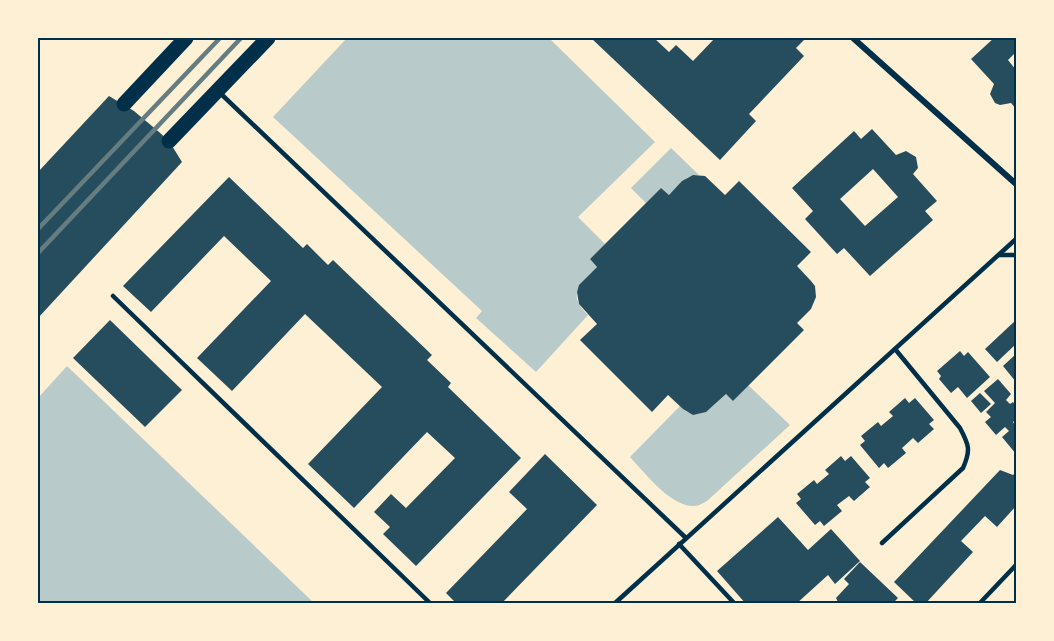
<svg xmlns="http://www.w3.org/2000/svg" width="1054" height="641" viewBox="0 0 1054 641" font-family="Commissioner,sans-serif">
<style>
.green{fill:#b9caca}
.building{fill:#264d5e;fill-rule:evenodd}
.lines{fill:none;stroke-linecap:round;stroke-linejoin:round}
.service{stroke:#003049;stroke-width:4.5}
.minor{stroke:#003049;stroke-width:6}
.primary{stroke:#003049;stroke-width:15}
.rail{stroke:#657d81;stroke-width:4.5}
.neatline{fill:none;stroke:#003049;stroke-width:2}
</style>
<rect width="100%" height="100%" fill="#fdf0d5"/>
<g class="green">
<path d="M 347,38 L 549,38 L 655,142 L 578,217 L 605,244 L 590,259 L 597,267 C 580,284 566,294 588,315 L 536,372 L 476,318 L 482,311 L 273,117 Z"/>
<polygon points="671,148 699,175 688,177 669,195 661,188 646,203 631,188"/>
<polygon points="67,366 314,603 38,603 38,398"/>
<path d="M 748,385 L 790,425 L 707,501 C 703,503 699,506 694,506 C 671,507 645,473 630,457 L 680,406 C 697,424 712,407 726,394 L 733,401 Z"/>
</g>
<g class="building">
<polygon points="591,38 654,38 669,52 676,45 693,61 715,38 801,38 804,40 796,48 804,56 749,114 756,121 720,160"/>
<polygon points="994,38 1016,38 1016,52 1008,60 1016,70 1016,109 1011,103 1000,105 995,103 990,94 994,84 971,59"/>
<polygon points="109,96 134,111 159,132 169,141 182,162 38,318 38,172"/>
<path d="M 872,129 L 896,155 L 906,151 L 916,157 L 918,168 L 913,174 L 937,201 L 925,211 L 933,220 L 870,276 L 844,248 L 837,254 L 805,219 L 813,211 L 792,188 L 854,131 L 861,139 ZM 873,169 L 898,197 L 865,226 L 840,199 Z"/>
<polygon points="693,175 705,176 725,195 739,181 811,252 797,266 811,281 815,286 816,297 811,309 797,323 804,330 733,401 726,394 706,412 693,415 683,409 668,395 652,412 580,340 597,324 579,304 577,292 579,285 597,267 590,259 661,188 669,195 682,181"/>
<polygon points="229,177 303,248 307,244 328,265 333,260 432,355 427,360 451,383 448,387 521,458 416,566 383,534 390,527 374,512 391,494 406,508 455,458 427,432 354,508 308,464 382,387 305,314 232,391 197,358 271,281 224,236 151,312 123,286"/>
<polygon points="110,320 182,390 145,427 73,358"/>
<polygon points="1016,320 1016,344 997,362 985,349"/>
<polygon points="960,351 964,356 968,352 990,377 967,398 958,387 951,393 939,379 941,376 937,371"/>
<polygon points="1016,354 1016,382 1003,366"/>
<polygon points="998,379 1011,394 1006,400 1010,404 1013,402 1016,406 1016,419 1013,422 1016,427 1016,454 1002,437 1009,431 1005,427 996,435 985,422 991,417 986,412 995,403 984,391"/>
<polygon points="980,393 991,404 981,413 971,401"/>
<polygon points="905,398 909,403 915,398 934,420 929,424 934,429 918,443 913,438 902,448 906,453 888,468 884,463 879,468 860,445 865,441 861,436 878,422 881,426 893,416 889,412"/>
<polygon points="545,454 597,505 501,604 457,604 446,593 527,509 509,492"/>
<polygon points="841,456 845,461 851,456 870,478 865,482 870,487 854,501 849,496 837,505 842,511 824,526 820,521 815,525 796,503 801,499 797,494 814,480 817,484 829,474 825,470"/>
<polygon points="1000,470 1013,475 1016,472 1016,506 997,527 985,516 961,541 973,552 925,604 917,604 894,582"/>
<polygon points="778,517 808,550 831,529 860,561 835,584 828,575 796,604 746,604 717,571"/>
<polygon points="860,562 898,598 892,604 872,604 870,601 868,604 839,604 836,598 849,584 844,579"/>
</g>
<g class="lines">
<g class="service">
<polyline points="219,92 686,538"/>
<polyline points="999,255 1016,255"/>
<polyline points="113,296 431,604"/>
<path d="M 882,543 L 963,468 C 971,450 969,445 960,428 L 895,349"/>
<polyline points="679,544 735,604"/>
<polyline points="614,604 1016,239"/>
<polyline points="979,604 1016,565"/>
</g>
<polyline class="minor" points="853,38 1016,184"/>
<g class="primary">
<polyline points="124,104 186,38"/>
<polyline points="169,141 268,38"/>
</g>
<g class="rail">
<polyline points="38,229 220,38"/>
<polyline points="38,253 241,38"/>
</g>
</g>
<rect width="1054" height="641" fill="none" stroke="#fdf0d5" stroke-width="78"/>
<rect x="39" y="39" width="976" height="563" class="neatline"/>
</svg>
